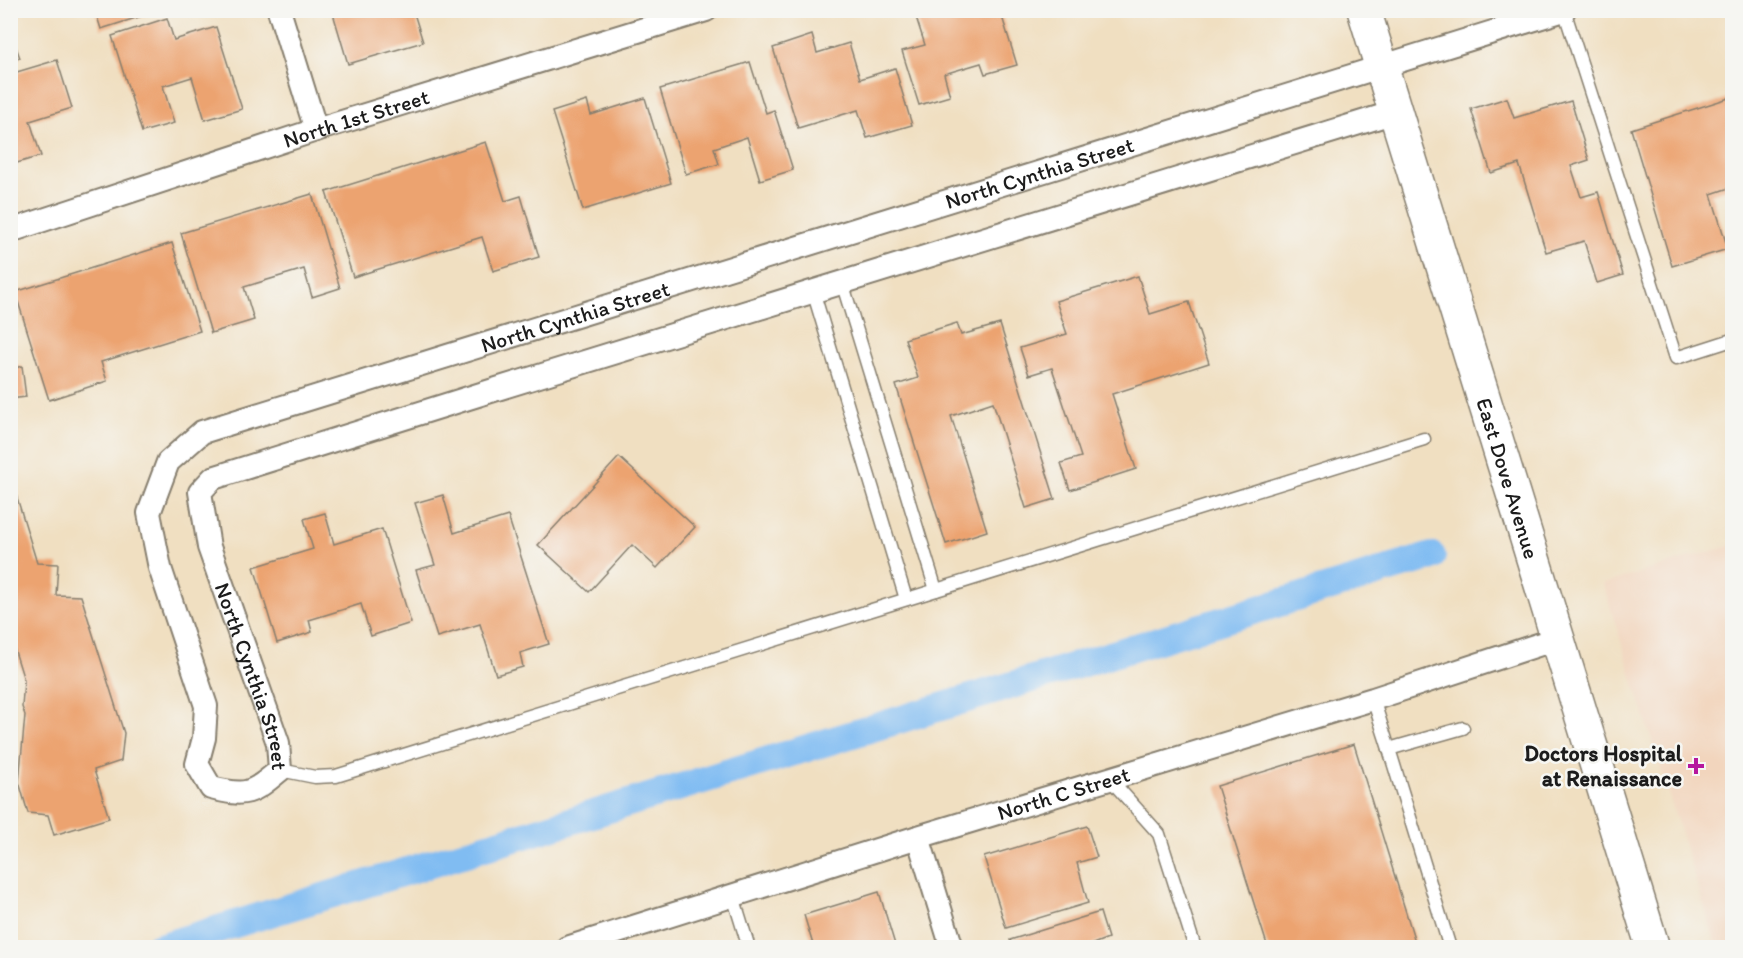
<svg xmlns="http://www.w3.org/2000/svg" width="1743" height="958" viewBox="0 0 1743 958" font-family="Itim,sans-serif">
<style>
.built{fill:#f2d5bd}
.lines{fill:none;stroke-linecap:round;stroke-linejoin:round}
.canal{stroke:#80bcf2;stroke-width:28}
.building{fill:#eca36f}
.lane-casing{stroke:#867e6e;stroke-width:15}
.street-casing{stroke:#867e6e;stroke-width:26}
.secondary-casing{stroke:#867e6e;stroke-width:36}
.lane{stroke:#fff;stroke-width:12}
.street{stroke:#fff;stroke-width:22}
.secondary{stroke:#fff;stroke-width:33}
.poi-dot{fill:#b5179e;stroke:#f6f6f2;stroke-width:2}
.labels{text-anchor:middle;stroke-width:5;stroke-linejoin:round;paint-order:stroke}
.street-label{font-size:22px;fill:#1c1c1c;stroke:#f6f6f2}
.poi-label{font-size:22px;font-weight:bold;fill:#1c1c1c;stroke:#f6f6f2;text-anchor:end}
</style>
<rect width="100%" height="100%" fill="#f6f6f2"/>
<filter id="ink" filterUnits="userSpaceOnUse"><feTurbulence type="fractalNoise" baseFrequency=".0167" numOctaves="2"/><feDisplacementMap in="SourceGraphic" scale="12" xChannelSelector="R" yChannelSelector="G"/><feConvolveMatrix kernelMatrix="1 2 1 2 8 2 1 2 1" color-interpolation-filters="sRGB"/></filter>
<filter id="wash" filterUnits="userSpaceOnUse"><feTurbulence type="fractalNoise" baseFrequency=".008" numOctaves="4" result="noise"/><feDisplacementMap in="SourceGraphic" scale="24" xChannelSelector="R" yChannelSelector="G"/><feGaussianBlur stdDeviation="1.35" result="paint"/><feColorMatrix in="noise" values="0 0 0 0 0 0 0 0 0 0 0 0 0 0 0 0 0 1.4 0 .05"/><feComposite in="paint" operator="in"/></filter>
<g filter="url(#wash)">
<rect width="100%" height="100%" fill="#f0dfc1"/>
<polygon class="built" points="1732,545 1732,947 1717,948 1603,584"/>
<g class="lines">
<polyline class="canal" points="157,948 1432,556"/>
</g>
<g id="blocks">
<g class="building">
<polygon points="95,10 158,10 158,11 101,29"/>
<polygon points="332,10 413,10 423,42 348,64"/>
<polygon points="928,10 1000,10 1017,65 985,74 981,63 944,74 950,96 919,105 902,51 925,45 915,14"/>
<polygon points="167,18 174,40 216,27 242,109 205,120 192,77 163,86 174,123 142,132 112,36"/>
<polygon points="10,30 20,58 10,61"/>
<polygon points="812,35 817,53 849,43 860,79 895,68 912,125 867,138 858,110 798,128 773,48"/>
<polygon points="57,60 72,108 30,121 41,156 10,165 10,74"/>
<polygon points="750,62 766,113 774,110 793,170 760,180 747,137 714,148 719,164 686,174 660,89"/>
<polygon points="1732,97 1732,187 1711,194 1728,249 1672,266 1631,129"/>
<polygon points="645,98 671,183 583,210 552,112 587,101 591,115"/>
<polygon points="1507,98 1514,118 1571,101 1589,160 1571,166 1581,197 1598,192 1623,275 1597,283 1584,241 1546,252 1519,164 1491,173 1471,109"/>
<polygon points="486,142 505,201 521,196 539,257 493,271 482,237 353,277 326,192"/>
<polygon points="312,194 340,288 312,297 304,269 244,287 254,320 211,333 181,233"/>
<polygon points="172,243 200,331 101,362 107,381 49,400 15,292"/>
<polygon points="1138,276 1150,314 1189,302 1209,363 1112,394 1136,469 1070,490 1061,463 1081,457 1052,368 1029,375 1020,348 1067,334 1056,301"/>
<polygon points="957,323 961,335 1000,324 1055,499 1026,508 993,402 951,416 987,531 946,544 896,385 918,378 905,339"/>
<polygon points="10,340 15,368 22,366 26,397 10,399"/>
<polygon points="619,457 695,527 657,568 632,545 589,592 538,545"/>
<polygon points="11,478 37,563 58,564 56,595 81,596 124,733 121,761 94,770 109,818 54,835 48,815 28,813 19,782 25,715 22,707 24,680 10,635"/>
<polygon points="443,495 454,533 508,516 549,644 520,653 523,667 496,675 480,624 437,637 416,570 435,565 415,503"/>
<polygon points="325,513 334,544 382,529 411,623 371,636 361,604 309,620 312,632 277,643 254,567 313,549 304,519"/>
<polygon points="1354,744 1417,948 1268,948 1217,786"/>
<polygon points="1087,826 1097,857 1077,863 1088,903 1006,928 984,857"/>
<polygon points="879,892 896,948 814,948 804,915"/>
<polygon points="1100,912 1108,938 1083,948 1013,948 1010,940"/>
</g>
</g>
</g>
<g filter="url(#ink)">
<use href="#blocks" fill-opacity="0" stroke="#867e6e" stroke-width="1.5"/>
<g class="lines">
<defs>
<g id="lane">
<polyline points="1564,10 1676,358 1732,340"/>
<polyline points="842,282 936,590"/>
<polyline points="813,291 906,599"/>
<polyline points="1373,699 1389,749"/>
<polyline points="280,770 315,777 336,776 1424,439"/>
<polyline points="1110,779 1159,834 1195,948"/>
<polyline points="733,896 749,948"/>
<polyline points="1450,948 1389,749 1463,728"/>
</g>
<g id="street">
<polyline points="279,10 316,130"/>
<path id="s1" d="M 1395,112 L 497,389 L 213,478 L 200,492 L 209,547 L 278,743 L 280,770 C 251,794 247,797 211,788 L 197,764 L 204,738 L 206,706 L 160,568 L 149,513 L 168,462 L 202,432 L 1564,10"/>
<path id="s2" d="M 10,231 L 316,130 L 706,10"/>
<polyline points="918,837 952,948"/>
<path id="s3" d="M 567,948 L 918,837 L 1373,699 L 1559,638"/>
</g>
<g id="secondary">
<path id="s4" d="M 1364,10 L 1653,948"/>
</g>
</defs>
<use href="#lane" class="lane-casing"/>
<use href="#street" class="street-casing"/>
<use href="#secondary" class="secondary-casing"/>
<use href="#lane" class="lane"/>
<use href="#street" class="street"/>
<use href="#secondary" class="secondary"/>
</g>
</g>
<path class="poi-dot" d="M1693 757h6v6h6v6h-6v6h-6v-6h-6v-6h6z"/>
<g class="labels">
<g class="street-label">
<text dy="8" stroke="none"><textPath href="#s2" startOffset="364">North 1st Street</textPath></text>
<text dy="8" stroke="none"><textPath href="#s1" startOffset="2888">North Cynthia Street</textPath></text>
<text dy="8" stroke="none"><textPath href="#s1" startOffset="2402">North Cynthia Street</textPath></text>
<text dy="8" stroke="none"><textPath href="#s4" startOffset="490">East Dove Avenue</textPath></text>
<text dy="8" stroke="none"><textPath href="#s1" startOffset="1449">North Cynthia Street</textPath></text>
<text dy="8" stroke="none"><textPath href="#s3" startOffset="520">North C Street</textPath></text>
</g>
<g class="poi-label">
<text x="1682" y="761">Doctors Hospital<tspan x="1682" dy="25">at Renaissance</tspan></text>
</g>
</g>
<rect width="1743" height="958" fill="none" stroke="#f6f6f2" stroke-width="36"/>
</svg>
